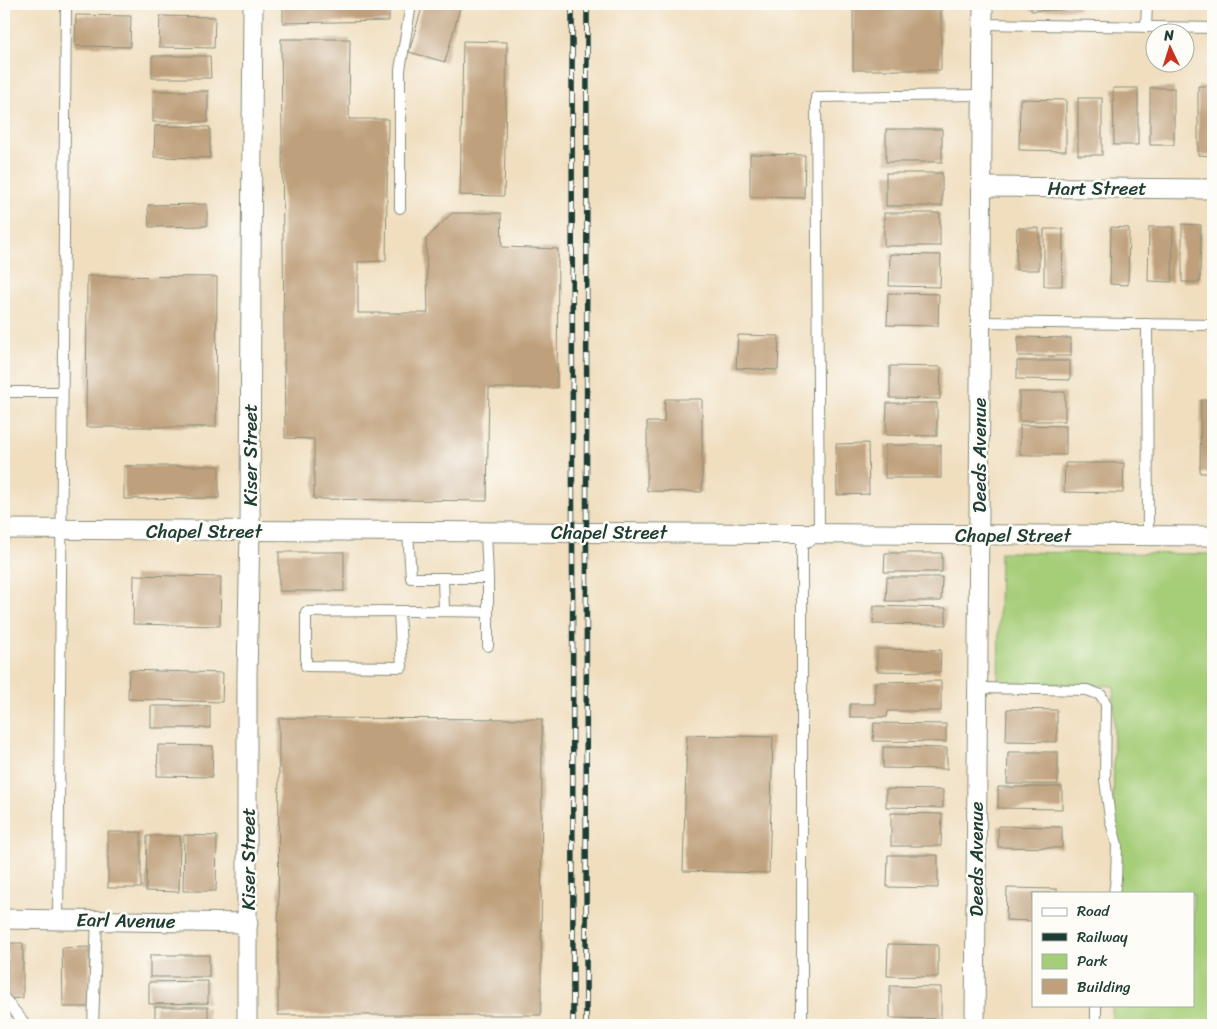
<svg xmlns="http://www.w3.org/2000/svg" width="1217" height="1029" viewBox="0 0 1217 1029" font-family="Sriracha,sans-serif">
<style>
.green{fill:#a6cd78;stroke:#628556}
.building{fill:#bfa07b}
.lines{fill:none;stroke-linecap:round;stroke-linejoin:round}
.service-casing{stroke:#888e7a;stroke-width:12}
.minor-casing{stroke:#888e7a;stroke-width:21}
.service{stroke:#fff;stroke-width:10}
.minor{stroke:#fff;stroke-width:19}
.rail-casing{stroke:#1f3d34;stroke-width:5.5}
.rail{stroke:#fdfcf7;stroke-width:4;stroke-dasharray:11;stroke-linecap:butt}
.labels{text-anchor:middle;stroke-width:5;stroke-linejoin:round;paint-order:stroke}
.street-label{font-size:19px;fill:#1f3d34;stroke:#fdfcf7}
</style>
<rect width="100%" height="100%" fill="#fdfcf7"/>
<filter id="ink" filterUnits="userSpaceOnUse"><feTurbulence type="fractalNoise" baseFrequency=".02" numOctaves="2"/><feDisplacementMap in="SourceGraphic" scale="10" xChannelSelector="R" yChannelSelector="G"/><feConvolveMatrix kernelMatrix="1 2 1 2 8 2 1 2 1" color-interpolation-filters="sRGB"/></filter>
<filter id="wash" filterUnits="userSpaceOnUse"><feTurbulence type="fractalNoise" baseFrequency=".0096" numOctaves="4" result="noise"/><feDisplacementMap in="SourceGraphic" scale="20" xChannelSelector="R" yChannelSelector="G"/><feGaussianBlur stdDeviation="1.12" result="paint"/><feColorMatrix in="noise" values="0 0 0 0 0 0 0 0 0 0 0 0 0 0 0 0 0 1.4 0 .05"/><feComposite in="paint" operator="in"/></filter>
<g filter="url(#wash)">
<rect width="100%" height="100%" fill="#f0debf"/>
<polygon class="green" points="1000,552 1213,554 1213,1025 1112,1025 1112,1005 1193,1005 1193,893 1113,893 1114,686 998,682"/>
<g id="blocks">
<g class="building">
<polygon points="283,4 389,4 389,21 283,23"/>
<polygon points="423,4 461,4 445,62 409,52"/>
<polygon points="853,4 941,5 941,70 853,70"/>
<polygon points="1031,4 1078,4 1079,9 1031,11"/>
<polygon points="76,15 131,16 130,47 75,46"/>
<polygon points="160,16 215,17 214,48 159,47"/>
<polygon points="281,39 350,39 349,119 388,119 386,261 358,262 358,313 428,313 426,239 452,213 501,213 502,247 558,249 557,388 489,388 487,501 314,499 314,439 285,438"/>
<polygon points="463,41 507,42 504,196 460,195"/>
<polygon points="152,56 210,56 211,78 152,78"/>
<polygon points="1198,86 1213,86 1213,156 1198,155"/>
<polygon points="1113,88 1138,88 1138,145 1114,145"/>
<rect x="1150" y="88" width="24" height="57"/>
<rect x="153" y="91" width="55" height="31"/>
<rect x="1078" y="98" width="24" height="57"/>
<polygon points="1020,99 1066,100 1066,151 1019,150"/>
<polygon points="155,126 210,127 210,158 154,157"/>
<rect x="886" y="129" width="56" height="33"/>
<polygon points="750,154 805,155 804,198 750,197"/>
<rect x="886" y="173" width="56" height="33"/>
<polygon points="207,204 207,226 149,227 148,205"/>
<rect x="884" y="213" width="56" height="33"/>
<polygon points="1182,224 1201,225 1200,282 1182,282"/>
<polygon points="1111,227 1129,228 1128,285 1110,284"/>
<polygon points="1149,227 1173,227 1172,282 1148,281"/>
<polygon points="1017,228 1039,228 1039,270 1016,270"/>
<polygon points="1044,229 1063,229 1062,286 1044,286"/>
<polygon points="890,254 941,255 940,287 889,286"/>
<polygon points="87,276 217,277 216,427 86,427"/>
<polygon points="888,293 939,294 938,326 887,325"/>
<polygon points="738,335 779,336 778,370 736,368"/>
<polygon points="1018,337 1071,338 1071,356 1018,356"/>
<polygon points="1017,361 1070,361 1070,380 1017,379"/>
<polygon points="890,366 941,367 940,399 890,398"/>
<rect x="1019" y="392" width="46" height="29"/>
<polygon points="665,399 702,399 702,492 647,491 647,422 664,422"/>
<polygon points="1201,400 1213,400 1213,473 1200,473"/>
<polygon points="887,403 937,403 937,436 886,435"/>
<polygon points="1020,425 1066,426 1066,455 1020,455"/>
<polygon points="868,443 869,494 837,495 836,444"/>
<rect x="885" y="445" width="56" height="33"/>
<polygon points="1065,463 1124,463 1123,493 1064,492"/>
<polygon points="124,466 219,466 219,498 124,499"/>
<rect x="279" y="552" width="65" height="39"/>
<polygon points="885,553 942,553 942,572 884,572"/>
<polygon points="134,575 221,577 220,626 133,624"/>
<polygon points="887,577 942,577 941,601 886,601"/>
<polygon points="874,606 946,608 946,625 873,624"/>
<polygon points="877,649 941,650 940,672 877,671"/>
<polygon points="129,670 223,673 222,702 128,699"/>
<polygon points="941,681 941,711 888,711 887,717 850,717 850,704 875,704 875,682"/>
<rect x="151" y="706" width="59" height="22"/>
<polygon points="1007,709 1057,710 1057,742 1006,741"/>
<polygon points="279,718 542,719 541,1015 278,1015"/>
<polygon points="874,723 946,724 946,742 873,741"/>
<polygon points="687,735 773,737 769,873 683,871"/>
<polygon points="158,745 213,746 212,777 157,776"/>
<polygon points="883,747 947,748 947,769 883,768"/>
<polygon points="1008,752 1058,752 1058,784 1007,784"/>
<polygon points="998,787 1062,787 1062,809 998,808"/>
<polygon points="886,789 943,790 943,808 886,807"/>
<polygon points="891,813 942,814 941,846 891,846"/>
<polygon points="998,826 1062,827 1062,848 998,847"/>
<rect x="108" y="832" width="33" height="56"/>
<polygon points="184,835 217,836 216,891 183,891"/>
<polygon points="147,836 180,836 179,892 146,891"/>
<polygon points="888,855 938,855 938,888 887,887"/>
<polygon points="1007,888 1057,889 1057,893 1033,893 1033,921 1006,920"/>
<polygon points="7,943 23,943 23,998 7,999"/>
<polygon points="888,944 938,945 938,977 887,976"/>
<polygon points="89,947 90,1007 63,1007 62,948"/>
<rect x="150" y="955" width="59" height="22"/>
<polygon points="208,981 208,1003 149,1004 149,982"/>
<polygon points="890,986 941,987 941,1019 890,1018"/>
<rect x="155" y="1007" width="53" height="18"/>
</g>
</g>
</g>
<g filter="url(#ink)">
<use href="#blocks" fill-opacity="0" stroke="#888e7a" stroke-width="1"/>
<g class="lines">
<defs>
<g id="service">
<polyline points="983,24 1213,28"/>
<polyline points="1146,27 1147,4"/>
<polyline points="400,208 400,70 411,4"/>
<polyline points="980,322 1213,325"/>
<polyline points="1147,324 1148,536"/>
<polyline points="4,392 62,392"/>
<polyline points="408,532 411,578 488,578"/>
<polyline points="486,532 488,578 488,646"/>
<polyline points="443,578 444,611"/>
<path d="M 399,611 L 402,667 L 306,666 L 306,612 C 366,611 427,610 488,612"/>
<polyline points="977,688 1087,690 1101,695 1106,704 1105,780 1110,818 1117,845 1116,879 1114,893"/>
<polyline points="58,919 66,4"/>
<polyline points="4,998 26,1025"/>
<polyline points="93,1025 97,919"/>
<polyline points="802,1025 802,546 819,534 816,97 982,95"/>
<polyline points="1096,1025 1096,1005"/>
</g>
<g id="minor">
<polyline points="982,187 1213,189"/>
<polyline points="4,529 1213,536"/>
<polyline points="4,919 248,923"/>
<polyline points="247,1025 247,677 250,531 251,271 253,4"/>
<polyline points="975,1025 983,4"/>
</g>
</defs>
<use href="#service" class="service-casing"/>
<use href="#minor" class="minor-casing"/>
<use href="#service" class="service"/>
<use href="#minor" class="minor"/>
<defs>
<g id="rail">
<polyline points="572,4 573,1025"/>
<polyline points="586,1025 587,4"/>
</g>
</defs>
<use href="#rail" class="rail-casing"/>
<use href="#rail" class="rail"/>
</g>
</g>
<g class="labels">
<g class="street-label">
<text x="1097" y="195">Hart Street</text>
<text transform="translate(250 455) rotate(-90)" y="7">Kiser Street</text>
<text transform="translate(979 455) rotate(-90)" y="7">Deeds Avenue</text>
<text x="204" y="538">Chapel Street</text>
<text x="609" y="539">Chapel Street</text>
<text x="1013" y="542">Chapel Street</text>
<text transform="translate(248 859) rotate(-90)" y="7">Kiser Street</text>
<text transform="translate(976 859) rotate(-90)" y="7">Deeds Avenue</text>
<text transform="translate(126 920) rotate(1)" y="7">Earl Avenue</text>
</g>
</g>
<rect width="1217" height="1029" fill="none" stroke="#fdfcf7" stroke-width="20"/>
<rect x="1032" y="892" width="162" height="115" fill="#fdfcf7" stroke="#a4b0a9"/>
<rect x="1042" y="908" width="25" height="8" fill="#ffffff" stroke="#a4b0a9"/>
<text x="1077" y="916" font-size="15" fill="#1f3d34">Road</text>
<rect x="1042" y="933" width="25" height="8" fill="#1f3d34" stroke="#a4b0a9"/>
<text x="1077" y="942" font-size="15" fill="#1f3d34">Railway</text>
<rect x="1042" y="954" width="25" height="15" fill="#a6cd78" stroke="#a4b0a9"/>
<text x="1077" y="966" font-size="15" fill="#1f3d34">Park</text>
<rect x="1042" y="979" width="25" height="15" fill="#bfa07b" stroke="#a4b0a9"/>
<text x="1077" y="992" font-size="15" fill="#1f3d34">Building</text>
<g transform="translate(1170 48) rotate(356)"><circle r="24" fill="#fdfcf7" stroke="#a4b0a9"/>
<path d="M0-4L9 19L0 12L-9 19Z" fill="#c8321e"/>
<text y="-8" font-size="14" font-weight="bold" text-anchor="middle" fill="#1f3d34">N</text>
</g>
</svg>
